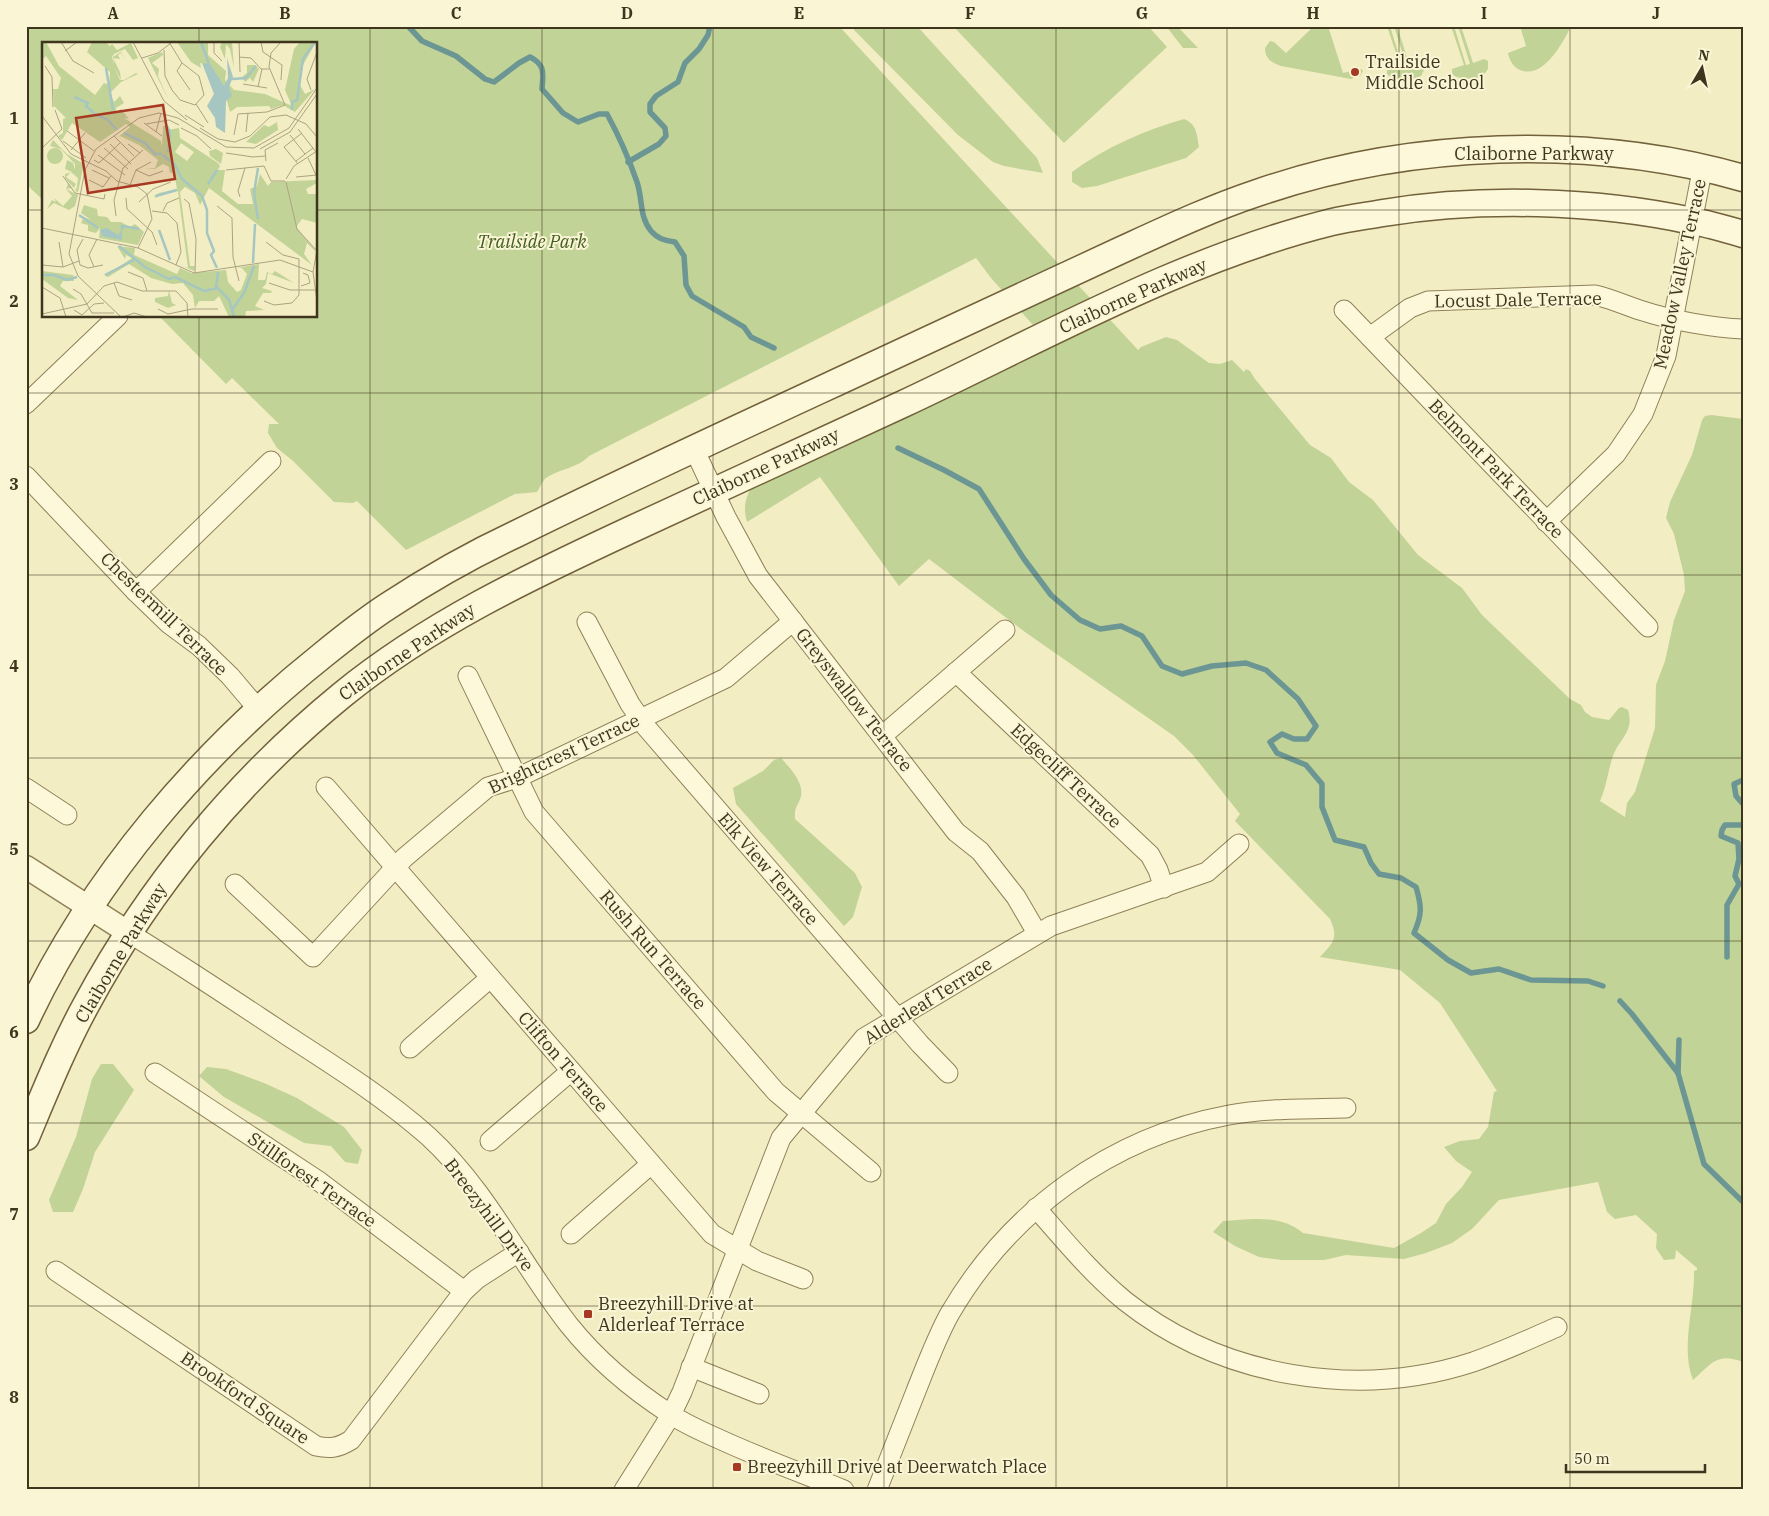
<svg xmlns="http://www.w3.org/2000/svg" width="1769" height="1516" viewBox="0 0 1769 1516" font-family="'IBM Plex Serif',serif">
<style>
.green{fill:#c1d396}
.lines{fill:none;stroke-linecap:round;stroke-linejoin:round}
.stream{stroke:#6c9693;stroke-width:5.5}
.minor-casing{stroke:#908058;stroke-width:21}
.tertiary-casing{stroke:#908058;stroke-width:25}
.secondary-casing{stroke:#72613b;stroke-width:29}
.minor{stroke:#fcf8d9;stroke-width:19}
.tertiary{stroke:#fcf8d9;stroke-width:22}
.secondary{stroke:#fcf8d9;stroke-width:26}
.grid{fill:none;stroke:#3f341d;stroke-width:1;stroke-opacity:0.55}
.poi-dot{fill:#a73821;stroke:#f9f5d5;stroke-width:2}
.labels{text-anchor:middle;stroke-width:4;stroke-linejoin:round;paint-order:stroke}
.poi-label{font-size:18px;fill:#3f341d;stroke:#f9f5d5;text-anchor:start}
.street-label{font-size:18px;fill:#3f341d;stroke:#f9f5d5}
.park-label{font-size:18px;font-style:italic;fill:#445e22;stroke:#f9f5d5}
.inset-river{fill:none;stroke:#a6c6c2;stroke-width:2.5}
.inset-road{fill:none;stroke:#aba381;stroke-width:1}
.view{fill:#a73821;fill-opacity:0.15;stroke:#a73821;stroke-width:2.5}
.inset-edge{fill:none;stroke:#3f341d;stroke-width:2.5}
.neatline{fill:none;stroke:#3f341d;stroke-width:2}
.grid-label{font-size:16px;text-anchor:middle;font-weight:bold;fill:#3f341d}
</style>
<rect width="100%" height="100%" fill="#f3edc4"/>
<g class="green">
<path d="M 26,26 L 839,26 L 1138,350 L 1141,347 L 1166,337 L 1177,340 L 1209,363 L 1220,364 L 1232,360 L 1244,372 L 1246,369 L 1250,371 L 1255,379 L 1310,445 L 1331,458 L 1349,482 L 1373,500 L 1418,555 L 1462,588 L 1482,615 L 1570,699 L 1581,705 L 1585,712 L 1592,717 L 1609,720 L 1619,708 L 1622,707 L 1628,710 C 1635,733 1617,740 1612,759 C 1607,775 1607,785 1600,801 L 1625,817 L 1627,803 L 1635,792 L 1655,728 L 1656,685 L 1665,661 L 1674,620 L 1685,591 L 1684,575 L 1674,534 L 1666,518 L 1670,502 L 1692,455 L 1702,420 L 1705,416 L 1711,415 L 1743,419 L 1743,1362 C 1717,1352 1712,1363 1693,1380 C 1680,1347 1695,1307 1694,1271 L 1697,1270 L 1697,1268 L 1676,1250 L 1675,1259 L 1664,1260 L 1656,1248 L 1657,1234 L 1636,1215 L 1615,1219 L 1607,1212 L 1598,1182 L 1499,1200 L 1472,1229 L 1452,1243 L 1426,1253 L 1404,1259 L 1346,1255 L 1324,1260 L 1282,1260 L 1259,1257 L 1235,1246 L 1213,1232 L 1223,1221 C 1251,1219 1280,1214 1303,1233 L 1394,1248 L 1421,1233 L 1436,1223 L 1446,1204 L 1462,1187 L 1472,1172 L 1456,1161 L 1444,1147 L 1460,1141 L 1479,1139 L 1488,1127 L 1494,1092 L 1497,1091 L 1440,1003 L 1400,970 L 1320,957 C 1333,943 1339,938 1330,919 L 1235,821 L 1240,814 L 1193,755 L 1174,736 L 1025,632 L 929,559 L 899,586 L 820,477 L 747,522 C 743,508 745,499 752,486 L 1050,344 L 991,278 L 976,258 L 589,456 C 578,468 559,469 546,478 C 542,481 540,488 537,492 L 515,494 L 406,550 L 357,501 L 353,503 L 334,502 L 293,461 L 277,448 L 268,433 L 269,424 L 279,424 L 232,378 L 226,384 L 159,316 L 316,316 L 316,44 L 44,44 L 44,201 L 26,184 Z"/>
<polygon points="854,26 917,26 1037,158 1043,173 1004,166 993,162 958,135 854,30"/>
<polygon points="953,26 1148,26 1167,47 1064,143"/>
<polygon points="1166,26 1177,26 1198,48 1183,48"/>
<path d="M 1314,26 L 1328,26 L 1343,73 L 1361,69 L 1363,71 L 1360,76 L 1351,79 L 1281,66 C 1272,63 1265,59 1265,48 L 1270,41 L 1274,42 L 1286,53 Z"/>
<path d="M 1387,26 L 1390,26 L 1403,69 L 1407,68 L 1394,26 L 1397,26 L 1410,67 L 1421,64 L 1426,66 L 1421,76 C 1411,81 1395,82 1387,74 L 1387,67 L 1399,62 Z"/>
<path d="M 1451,26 L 1454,26 L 1466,65 L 1470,64 L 1458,26 L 1461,26 L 1473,63 L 1484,59 L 1488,61 L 1488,69 L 1482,77 C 1472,79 1459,80 1452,74 L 1452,69 L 1464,65 Z"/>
<path d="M 1520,26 L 1571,26 C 1563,43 1542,82 1518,69 C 1512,65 1509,59 1508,53 L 1526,46 Z"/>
<path d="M 1184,119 C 1197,124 1197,135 1199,147 L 1186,158 L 1097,186 L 1082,188 L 1072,182 L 1072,172 C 1104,148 1145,130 1184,119 Z"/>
<path d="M 781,758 C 789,767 804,782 801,796 C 798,807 794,806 795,819 L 855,873 L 862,887 L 853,917 L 844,926 L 736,804 L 733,788 L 763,771 L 774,760 Z"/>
<polygon points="101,1064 113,1064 134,1090 95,1152 83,1189 73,1212 53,1212 49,1200 76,1137 92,1079"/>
<polygon points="207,1067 226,1069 264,1083 297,1098 344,1127 362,1150 358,1164 345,1162 331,1146 304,1143 224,1097 199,1076"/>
</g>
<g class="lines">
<g class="stream">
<path d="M 408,26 L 422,41 L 456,56 L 485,79 L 494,82 L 519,63 L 530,57 C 546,65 543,74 542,89 L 563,113 L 578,122 L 599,114 L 607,114 C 619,136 629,159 637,182 C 643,200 639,216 651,231 C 658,239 664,240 675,242 L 684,256 L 686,285 L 692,296 L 744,327 L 751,337 L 774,348"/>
<polyline points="628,162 659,144 666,136 665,128 650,112 650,104 656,96 678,82 685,63 699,49 708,35 710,26"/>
<path d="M 898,448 L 944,470 L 979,489 L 1024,559 L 1051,595 L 1080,620 L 1100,629 L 1121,626 L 1142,636 L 1162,666 L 1182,674 L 1212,666 L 1246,663 L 1266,670 L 1298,699 L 1316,726 L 1307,739 L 1294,739 L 1282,734 L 1270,742 L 1277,753 L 1306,765 L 1322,784 L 1322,807 L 1335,840 L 1364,847 L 1371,863 L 1379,874 L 1401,878 L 1416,887 C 1422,907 1422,915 1414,933 L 1448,960 L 1471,973 L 1499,969 L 1531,980 L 1588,981 L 1603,986"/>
<polyline points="1743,780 1734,784 1736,796 1743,804"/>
<polyline points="1727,957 1727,905 1739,884 1735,876 1739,859 1738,843 1721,836 1722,830 1725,825 1743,825"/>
<polyline points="1620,1001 1632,1014 1678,1073 1704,1164 1743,1202"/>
<polyline points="1678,1073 1679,1040"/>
</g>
<defs>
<g id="minor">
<polyline points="1344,310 1648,627"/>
<path d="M 1370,337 L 1410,308 L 1428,301 L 1595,295 C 1612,299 1627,306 1643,311 C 1670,320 1714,328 1743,329"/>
<polyline points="26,404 118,316"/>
<polyline points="694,449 726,517 758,576 956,832 980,851 1016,897 1037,933"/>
<polyline points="26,476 136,592 168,623 199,646 230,676 258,709"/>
<polyline points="1546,522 1616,454 1643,414 1666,356 1703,166"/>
<polyline points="136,592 271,461"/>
<polyline points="587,622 630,704 646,727 920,1044 948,1073"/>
<polyline points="956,672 1150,855 1158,870 1164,888"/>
<polyline points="468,676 534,812 776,1092 871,1172"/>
<polyline points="882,736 1005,630"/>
<polyline points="326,787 712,1234 757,1261 803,1279"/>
<polyline points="26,788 67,815"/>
<polyline points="235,884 313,957 404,858 488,787 517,778 726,678 793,621"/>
<path d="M 129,933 C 183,966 235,1001 288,1036 C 336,1067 385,1098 428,1136 C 487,1190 521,1264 569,1325 C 597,1360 633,1390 670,1414 C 685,1424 703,1432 719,1439 C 760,1458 802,1473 844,1490"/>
<polyline points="410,1048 490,978"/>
<polyline points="155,1073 320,1182 464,1291"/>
<polyline points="490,1141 571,1071"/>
<path d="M 1036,1208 C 1064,1240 1092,1274 1125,1301 C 1221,1377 1357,1400 1473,1362 C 1502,1352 1530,1339 1557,1327"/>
<polyline points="571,1234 651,1164"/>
<path d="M 56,1271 L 316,1446 C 330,1449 338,1448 351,1440 L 464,1291 L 477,1279 L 519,1252"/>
<polyline points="691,1367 759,1394"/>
<polyline points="624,1490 671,1415 682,1392 781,1138 864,1038 1051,926 1207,872 1239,844"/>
<path d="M 877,1490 C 890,1457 903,1424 916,1391 C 926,1366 936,1339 949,1315 C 1009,1211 1111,1137 1229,1115 C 1268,1108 1307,1109 1346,1108"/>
</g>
<polyline id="tertiary" points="26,867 129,933"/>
<g id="secondary">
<path d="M 26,1020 C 93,877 201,752 324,654 C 345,637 365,621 388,606 C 429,579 471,555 516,534 C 654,466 793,403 932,338 C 994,309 1056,280 1117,252 C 1163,231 1209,209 1257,193 C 1407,141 1590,134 1743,178"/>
<path d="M 26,1137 C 45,1092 63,1047 86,1005 C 150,886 238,780 342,695 C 429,624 529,577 630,530 C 721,488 812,446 903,404 C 1042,339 1182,259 1332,222 C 1349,218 1366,216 1383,213 C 1481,197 1595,200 1692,221 C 1709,224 1726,229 1743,234"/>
</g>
</defs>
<use href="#minor" class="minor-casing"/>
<use href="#tertiary" class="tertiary-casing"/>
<use href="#secondary" class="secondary-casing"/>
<use href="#minor" class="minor"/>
<use href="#tertiary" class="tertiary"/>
<use href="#secondary" class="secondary"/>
</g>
<path class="grid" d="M 199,26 L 199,44M 370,26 L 370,1490M 542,26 L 542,1490M 713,26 L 713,1490M 884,26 L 884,1490M 1056,26 L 1056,1490M 1227,26 L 1227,1490M 1399,26 L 1399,1490M 1570,26 L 1570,1490M 26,210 L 44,210M 316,210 L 1743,210M 199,316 L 199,1490M 26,393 L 1743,393M 26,575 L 1743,575M 26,758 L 1743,758M 26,941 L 1743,941M 26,1123 L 1743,1123M 26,1306 L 1743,1306"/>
<g class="poi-dot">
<circle cx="1355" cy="72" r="5"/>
<rect x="583" y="1309" width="10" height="10" rx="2.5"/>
<rect x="732" y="1462" width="10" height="10" rx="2.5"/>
</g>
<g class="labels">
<g class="poi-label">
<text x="1365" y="68">Trailside<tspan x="1365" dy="21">Middle School</tspan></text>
<text x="598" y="1310">Breezyhill Drive at<tspan x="598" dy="21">Alderleaf Terrace</tspan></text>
<text x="747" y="1473">Breezyhill Drive at Deerwatch Place</text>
</g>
<g class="street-label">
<text x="1534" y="160">Claiborne Parkway</text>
<text transform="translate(1680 274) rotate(-78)" y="6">Meadow Valley Terrace</text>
<text transform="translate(1133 296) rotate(-24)" y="6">Claiborne Parkway</text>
<text transform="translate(1518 300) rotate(-1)" y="6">Locust Dale Terrace</text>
<text transform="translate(766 467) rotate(-25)" y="6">Claiborne Parkway</text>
<text transform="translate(1496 469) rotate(46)" y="6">Belmont Park Terrace</text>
<text transform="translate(164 614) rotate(44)" y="6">Chestermill Terrace</text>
<text transform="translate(407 652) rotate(-34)" y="6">Claiborne Parkway</text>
<text transform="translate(854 700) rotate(52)" y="6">Greyswallow Terrace</text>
<text transform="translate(564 754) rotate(-25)" y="6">Brightcrest Terrace</text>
<text transform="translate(1066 776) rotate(43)" y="6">Edgecliff Terrace</text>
<text transform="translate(768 869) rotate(49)" y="6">Elk View Terrace</text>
<text transform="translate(653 950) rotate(49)" y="6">Rush Run Terrace</text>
<text transform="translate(121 953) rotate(-59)" y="6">Claiborne Parkway</text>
<text transform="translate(928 1001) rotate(-32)" y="6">Alderleaf Terrace</text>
<text transform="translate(563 1062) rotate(49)" y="6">Clifton Terrace</text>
<text transform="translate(312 1180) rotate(35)" y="6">Stillforest Terrace</text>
<text transform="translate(489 1215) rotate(53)" y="6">Breezyhill Drive</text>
<text transform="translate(245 1398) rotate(34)" y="6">Brookford Square</text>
</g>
<g class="park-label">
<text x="532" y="248">Trailside Park</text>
</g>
</g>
<g transform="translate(42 42)">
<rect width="275" height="275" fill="#f3edc4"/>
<path d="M 0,0 L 4,0 L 17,24 L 53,53 L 62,41 L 67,43 L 68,30 L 45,10 L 50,0 L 63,0 L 68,4 L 70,2 L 75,8 L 89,1 L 96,16 L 91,18 L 83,7 L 72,12 L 70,15 L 72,23 L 71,15 L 79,10 L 84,20 L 79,11 L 76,13 L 78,17 L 71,16 L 78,30 L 79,38 L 72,25 L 78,38 L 82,38 L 94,31 L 96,32 L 79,40 L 68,51 L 72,60 L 78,54 L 82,61 L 74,66 L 74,70 L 79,67 L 87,77 L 82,76 L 119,99 L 120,104 L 121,84 L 126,84 L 126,88 L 137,86 L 138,96 L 176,121 L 178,124 L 176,128 L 183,128 L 180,149 L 196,162 L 211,162 L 208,147 L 215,144 L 218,132 L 226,144 L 229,140 L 275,138 L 275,141 L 264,147 L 266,152 L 275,152 L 275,181 L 260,177 L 254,185 L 273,208 L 271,213 L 273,209 L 265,201 L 262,212 L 270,223 L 167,146 L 158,163 L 153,151 L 143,145 L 138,150 L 148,224 L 153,224 L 152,229 L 136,222 L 146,226 L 136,149 L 120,151 L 114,156 L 112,154 L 117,151 L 135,147 L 132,130 L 128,131 L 127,125 L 121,122 L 113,127 L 103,127 L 113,126 L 116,118 L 97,103 L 78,94 L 75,96 L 88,85 L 84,82 L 58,100 L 30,81 L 20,98 L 16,94 L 21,91 L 21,77 L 24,76 L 12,64 L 11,47 L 16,47 L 19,36 L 4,14 L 0,18 ZM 139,101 L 152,110 L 145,119 L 133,110 ZM 135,0 L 166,0 L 166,13 L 184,29 L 183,38 L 192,48 L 223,52 L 250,64 L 243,48 L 252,7 L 258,0 L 274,0 L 261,23 L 258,43 L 263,52 L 273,47 L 253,70 L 241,63 L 229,67 L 227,64 L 195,65 L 188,70 L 181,44 L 168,23 L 158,21 L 159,26 L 149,20 ZM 180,0 L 190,0 L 192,26 L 188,7 L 184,2 L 183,17 L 178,5 ZM 120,10 L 121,13 L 110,21 L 117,27 L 116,34 L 127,59 L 106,16 ZM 205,23 L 213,23 L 217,27 L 211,40 L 208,36 L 203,40 L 200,35 L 205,31 ZM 235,80 L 236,88 L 214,102 L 204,100 L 222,83 L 227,85 ZM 11,98 L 25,112 L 42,122 L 36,150 L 33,149 L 35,145 L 36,136 L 29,130 L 24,135 L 34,142 L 32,146 L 23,136 L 23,132 L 30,130 L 23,127 L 25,118 L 31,121 L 33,128 L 33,122 L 19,107 L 8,104 ZM5 114a8 8 0 1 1 16 0a8 8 0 1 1-16 0ZM 174,107 L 181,111 L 179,122 L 168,114 L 167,109 ZM 22,137 L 30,146 L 24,147 L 36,153 L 33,164 L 27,168 L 12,161 L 5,167 L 10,158 L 14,160 L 12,156 L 21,164 L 30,154 L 24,147 L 26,142 ZM 42,163 L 55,167 L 56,174 L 65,175 L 69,180 L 79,180 L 88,185 L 93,182 L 102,190 L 96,203 L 57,196 L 58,186 L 54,191 L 46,189 L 46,183 L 39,181 L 41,177 L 48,180 L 37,173 L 49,178 L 39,171 ZM 75,204 L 93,206 L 92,213 L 135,232 L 138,226 L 149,231 L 184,228 L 186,240 L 195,250 L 199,248 L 205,232 L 200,226 L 195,226 L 217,222 L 216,238 L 223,238 L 225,230 L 230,232 L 233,229 L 252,241 L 226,231 L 224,242 L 220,246 L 230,249 L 229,251 L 221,251 L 213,264 L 222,268 L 204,269 L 203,275 L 187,275 L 177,254 L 172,259 L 157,259 L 153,266 L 151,253 L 141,241 L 130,242 L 109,236 L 87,222 L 66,235 L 63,234 L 90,216 L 84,213 L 83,217 ZM 0,229 L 31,233 L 32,239 L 21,239 L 18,244 L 36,258 L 26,256 L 0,237 ZM 127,248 L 130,261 L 134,263 L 126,266 L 113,260 L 113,256 L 126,254 Z" fill="#c1d396" fill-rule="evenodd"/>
<path d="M 185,16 L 191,35 L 187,45 L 190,54 L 184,59 L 183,91 L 174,85 L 173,76 L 165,64 L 172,52 L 160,21 L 168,22 L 182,44 L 186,36 ZM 65,186 L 76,193 L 80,188 L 80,198 L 60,194 L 58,188 Z" fill="#a6c6c2"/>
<path class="inset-river" d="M 159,0 L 167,22M 64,26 L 71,68M 190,37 L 204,36 L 214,24M 32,55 L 46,61 L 44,64 L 52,71M 250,68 L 250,60 L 255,58 L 261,17 L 273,0M 52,72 L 65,77 L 75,88M 125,84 L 128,90 L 126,110M 82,91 L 103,101 L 113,112 L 120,112M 121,113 L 133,123 L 140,137 L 160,154 L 165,168 L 165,191 L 172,209 L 169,213 L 175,226M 166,142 L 175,128M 114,154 L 135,148M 37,173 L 56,186M 216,177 L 212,151 L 216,126M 80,188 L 80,184 L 97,187M 117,188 L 128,218M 77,204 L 103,225 L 127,237 L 133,235 L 162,249 L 176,246 L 187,258 L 192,275M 211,221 L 213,182M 0,233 L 12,233 L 25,238 L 35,235M 63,233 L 92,218M 174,246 L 176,230M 190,268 L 202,251 L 212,224"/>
<path class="inset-road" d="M 19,0 L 31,19 L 52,31M 91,0 L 122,59 L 145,78M 172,0 L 172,11 L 180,19M 197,0 L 198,30M 219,0 L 221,10 L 240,23 L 239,38M 122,8 L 123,34 L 130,48 L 138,58 L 153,63 L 162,53 L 157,34 L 140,21 L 127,0M 23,9 L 35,0M 197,15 L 209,16 L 219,27 L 227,27M 100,16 L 116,11 L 129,1M 140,21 L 135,29 L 148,48M 3,24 L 10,35 L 11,65M 201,42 L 225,46M 216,45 L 220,27M 269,48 L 265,37 L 275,10M 154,62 L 166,81M 143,73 L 162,85M 0,74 L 29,112 L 64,129 L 75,139 L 96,145 L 105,152 L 110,177 L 96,206M 102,81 L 120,94M 104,82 L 127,78 L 137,83M 139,86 L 155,94 L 169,107M 158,86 L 176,97 L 193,100 L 208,94 L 228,75 L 244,73 L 264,82 L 275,95M 256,87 L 274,110M 25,89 L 52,109M 114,90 L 119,71M 204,90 L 206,71M 192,93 L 196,72 L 225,70 L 243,63 L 227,25 L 229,11 L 239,0M 248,93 L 263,112M 72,94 L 92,114M 21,99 L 44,116M 68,102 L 89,122M 86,102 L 98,111M 0,106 L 20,87 L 13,68M 62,106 L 86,127M 218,107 L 248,90 L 275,52M 29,108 L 43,91M 184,111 L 211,115 L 224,114M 56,113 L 83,133M 266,116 L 274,133M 52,118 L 57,121 L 78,101M 224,119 L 223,108 L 236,101M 254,119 L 271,106M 256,122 L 242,105 L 260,91M 50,128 L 67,136M 94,128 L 107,134 L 121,129M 184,128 L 222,124 L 229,139 L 243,139M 21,134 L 33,151 L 62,157 L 63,152M 254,135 L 275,133M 244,137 L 252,124 L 275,109M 47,138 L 61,145 L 69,134M 244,140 L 255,187 L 275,209M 88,143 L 94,128 L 109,120M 198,155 L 196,149 L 203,126M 84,156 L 85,167 L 110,190 L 115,203M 142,157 L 147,161 L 154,197 L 153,231M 97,160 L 111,147 L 129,140M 175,164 L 190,176 L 191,215 L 197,239M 110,169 L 125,171 L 135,181 L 139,210 L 134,223M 121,169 L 125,161 L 137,156M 74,174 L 72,158 L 81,126 L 101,108M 0,186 L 96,206 L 152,231 L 238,218 L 271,230M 41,197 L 35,208 L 38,223 L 46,226 L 61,223M 17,200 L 21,225M 275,208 L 271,230 L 275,259M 0,223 L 21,225 L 37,219M 52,225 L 47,213 L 55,197M 86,230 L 101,236 L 105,249M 72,241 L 77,254 L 90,258M 227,241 L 248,248 L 273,248M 259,244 L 268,241 L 266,233 L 261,231M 0,245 L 18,256 L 24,275M 31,247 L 39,252 L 50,271 L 72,271M 222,259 L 232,263 L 250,261 L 257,253 L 257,217 L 241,213 L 224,200M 116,267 L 126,272 L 150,267 L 176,267M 32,268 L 40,273 L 52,262 L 62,261M 0,272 L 45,262 L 62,244 L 75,240 L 100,249 L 134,249 L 145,261 L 146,275M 79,275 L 36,234 L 27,212 L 43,128 L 54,107 L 97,76 L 117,71 L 136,76 L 184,105 L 212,106 L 247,86 L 275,46M 81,275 L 92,271 L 105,275"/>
<path class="view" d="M 121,63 L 133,137 L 46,151 L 34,76 Z"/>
<rect width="275" height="275" class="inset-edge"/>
</g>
<rect width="1769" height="1516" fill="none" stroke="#f9f5d5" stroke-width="55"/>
<g transform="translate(1702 68) rotate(9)" stroke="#f9f5d5" stroke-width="4" paint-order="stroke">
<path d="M0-4L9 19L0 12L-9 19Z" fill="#3f341d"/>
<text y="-8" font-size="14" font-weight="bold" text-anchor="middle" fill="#3f341d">N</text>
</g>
<path d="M1566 1464v8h139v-8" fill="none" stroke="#3f341d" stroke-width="2.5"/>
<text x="1574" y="1464" font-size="15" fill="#3f341d" stroke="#f9f5d5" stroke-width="4" paint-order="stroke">50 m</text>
<rect x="28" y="28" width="1714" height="1460" class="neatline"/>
<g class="grid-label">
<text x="113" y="19">A</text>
<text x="285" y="19">B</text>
<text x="456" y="19">C</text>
<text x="627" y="19">D</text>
<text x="799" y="19">E</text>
<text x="970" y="19">F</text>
<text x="1142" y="19">G</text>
<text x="1313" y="19">H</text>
<text x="1484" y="19">I</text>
<text x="1656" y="19">J</text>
<text x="14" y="124">1</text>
<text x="14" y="307">2</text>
<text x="14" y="490">3</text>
<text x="14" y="672">4</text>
<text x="14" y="855">5</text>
<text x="14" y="1038">6</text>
<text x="14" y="1220">7</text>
<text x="14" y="1403">8</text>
</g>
</svg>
